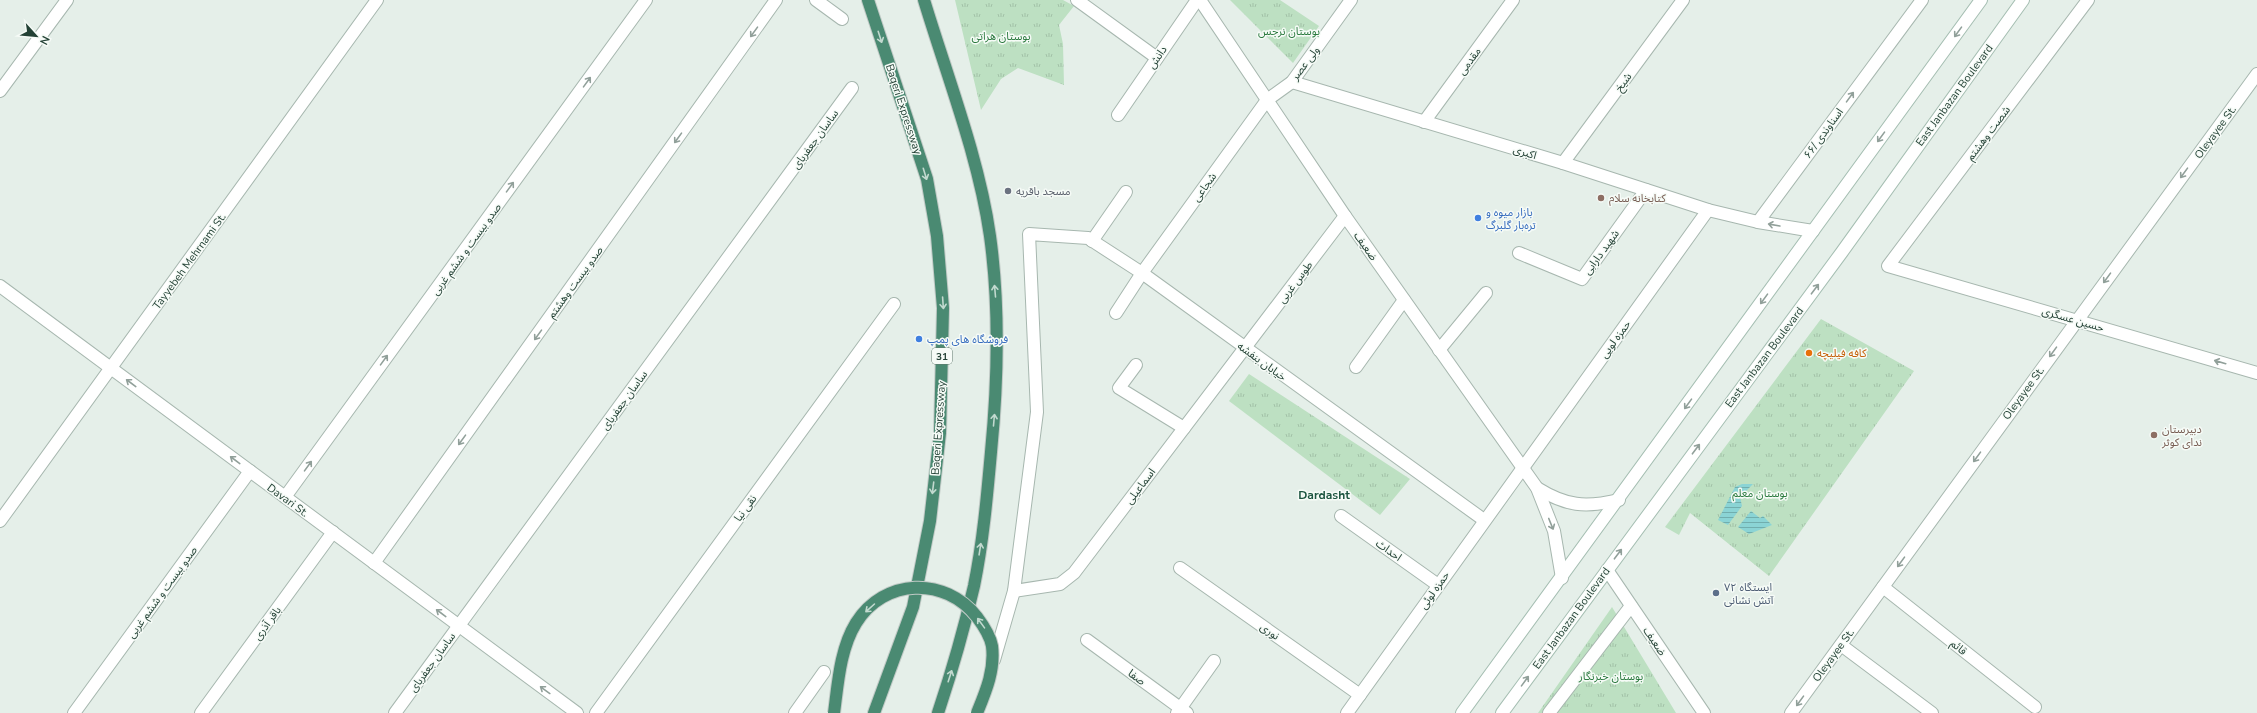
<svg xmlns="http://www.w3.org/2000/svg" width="2257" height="713" viewBox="0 0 2257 713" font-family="'Nunito Sans','Noto Sans Arabic',sans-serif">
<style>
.park{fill:url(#park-tufts)}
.water{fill:url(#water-rules)}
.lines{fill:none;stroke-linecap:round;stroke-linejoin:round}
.minor-casing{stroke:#a7b7af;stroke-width:14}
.secondary-casing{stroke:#a5beb2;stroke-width:14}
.trunk-casing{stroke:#c1cac6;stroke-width:14}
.minor{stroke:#fff;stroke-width:12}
.secondary{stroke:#fff;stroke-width:12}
.trunk{stroke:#4a8a72;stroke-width:12}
.trunk-bridge-casing{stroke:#c1cac6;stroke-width:14;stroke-linecap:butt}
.trunk-bridge{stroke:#4a8a72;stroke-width:12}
.oneway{stroke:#91a09a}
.oneway2{stroke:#c2d9cf}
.worship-dot{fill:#6b7280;stroke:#f6fbf7;stroke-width:1.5}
.education-dot{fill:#8d6e63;stroke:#f6fbf7;stroke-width:1.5}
.shop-dot{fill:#3f7fe0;stroke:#f6fbf7;stroke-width:1.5}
.food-dot{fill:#e8710a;stroke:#f6fbf7;stroke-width:1.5}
.service-dot{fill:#5c6f8a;stroke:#f6fbf7;stroke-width:1.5}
.labels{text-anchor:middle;stroke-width:3;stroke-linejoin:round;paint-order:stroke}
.shield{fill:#f6fbf7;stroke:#62796f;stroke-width:1}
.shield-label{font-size:10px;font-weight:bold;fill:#234135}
.park-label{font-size:11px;fill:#2b7a3f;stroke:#f6fbf7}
.street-label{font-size:11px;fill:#234135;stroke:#f6fbf7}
.worship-label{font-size:11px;fill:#5b616d;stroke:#f6fbf7;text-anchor:start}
.education-label{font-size:11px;fill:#785e54;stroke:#f6fbf7;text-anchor:start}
.shop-label{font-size:11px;fill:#366cbe;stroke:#f6fbf7;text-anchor:start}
.food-label{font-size:11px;fill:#c56008;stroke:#f6fbf7;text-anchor:start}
.service-label{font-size:11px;fill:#4e5e75;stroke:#f6fbf7;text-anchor:start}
.neighbourhood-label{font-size:12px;font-weight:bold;fill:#1d5540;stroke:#f6fbf7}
</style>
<defs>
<pattern id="park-tufts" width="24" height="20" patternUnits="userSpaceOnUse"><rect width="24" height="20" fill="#bde0c2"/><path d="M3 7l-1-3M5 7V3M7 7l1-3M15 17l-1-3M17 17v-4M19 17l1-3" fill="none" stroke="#a2c1a7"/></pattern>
<pattern id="water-rules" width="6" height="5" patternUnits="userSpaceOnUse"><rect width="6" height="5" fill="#8bd4d5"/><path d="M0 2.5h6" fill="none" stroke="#71aeae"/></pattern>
</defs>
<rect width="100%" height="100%" fill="#e5efe9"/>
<g class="park">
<polygon points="955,0 1063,0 1074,6 1059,25 1063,44 1064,85 1018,68 1001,79 981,110"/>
<polygon points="1230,0 1280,0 1319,26 1293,63"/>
<polygon points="1821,319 1914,371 1769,576 1690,513 1679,535 1665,527"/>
<polygon points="1249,374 1410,479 1380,515 1229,401"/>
<polygon points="1612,607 1676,713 1538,713"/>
</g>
<g class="water">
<polygon points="1742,484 1753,484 1740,497 1742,506 1728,525 1718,520 1735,487"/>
<polygon points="1751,511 1760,518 1763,516 1772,525 1749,534 1738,527"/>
</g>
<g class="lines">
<defs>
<g id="minor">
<polyline points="816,0 842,19"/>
<polyline points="1077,0 1157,58"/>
<polyline points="1200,0 1345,216 1537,488 1554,531 1562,578"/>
<polyline points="2088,0 1888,266 2257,373"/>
<polyline points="1292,82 1563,163 1708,210 1758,222"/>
<polyline points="0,91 67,0"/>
<polyline points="1118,115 1197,0"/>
<polyline points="1424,122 1513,0"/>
<polyline points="1563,163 1683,0"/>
<polyline points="1813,231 1758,222 1922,0"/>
<polyline points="1092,241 1126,192"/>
<polyline points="1519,253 1582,279 1646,190"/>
<polyline points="0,286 577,713"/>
<polyline points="1116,313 1142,273 1267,100 1292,82 1351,0"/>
<polyline points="1439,350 1486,293"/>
<polyline points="1136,365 1119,388 1184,428"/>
<polyline points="1356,367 1404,300"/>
<path d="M 1537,488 C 1566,506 1585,508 1619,500"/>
<polyline points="285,497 646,0"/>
<polyline points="1341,516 1438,585"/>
<polyline points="0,521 377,0"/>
<polyline points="374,563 776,0"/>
<polyline points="1180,568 1360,695"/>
<polyline points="1607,570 1704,713"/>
<polyline points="1883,587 2035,707"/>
<polyline points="1014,591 1060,584 1074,573 1345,216"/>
<polyline points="1087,640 1187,713"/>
<polyline points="1841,645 1932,713"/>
<polyline points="994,660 1014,591 1037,412 1029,234 1088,238 1142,273 1484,520"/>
<polyline points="74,713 250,471"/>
<polyline points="201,713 333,532"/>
<polyline points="395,713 852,88"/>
<polyline points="596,713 894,304"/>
<polyline points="795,713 824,672"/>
<polyline points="1177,713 1214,661"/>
<polyline points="1347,713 1708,210"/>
<polyline points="1549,713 1631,606"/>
<polyline points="1791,713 2257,74"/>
</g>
<g id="secondary">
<polyline points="1462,713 1981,0"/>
<polyline points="1502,713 1842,252 2023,0"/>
</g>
<g id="trunk">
<polyline points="868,0 927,179 937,236 943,308 940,433 930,521 913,607 874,713"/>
<path d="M 924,0 C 947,76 979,158 990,236 C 1000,308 998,380 991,452 C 987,497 983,542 974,586 C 964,629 952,671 938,713"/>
</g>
</defs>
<use href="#minor" class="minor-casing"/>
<use href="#secondary" class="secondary-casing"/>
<use href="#trunk" class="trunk-casing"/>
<use href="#minor" class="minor"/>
<use href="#secondary" class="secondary"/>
<use href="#trunk" class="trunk"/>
<defs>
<path id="trunk-bridge" d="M 834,713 C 838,683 840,649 856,623 C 884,578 945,576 977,617 C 983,625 990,635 992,646 C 995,670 986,691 977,713"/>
</defs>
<use href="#trunk-bridge" class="trunk-bridge-casing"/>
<use href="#trunk-bridge" class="trunk-bridge"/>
</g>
<defs><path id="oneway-shaft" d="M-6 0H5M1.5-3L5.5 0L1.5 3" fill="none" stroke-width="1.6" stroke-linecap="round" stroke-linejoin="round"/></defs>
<g class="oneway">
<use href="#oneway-shaft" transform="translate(754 32) rotate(126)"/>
<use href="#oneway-shaft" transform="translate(1958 32) rotate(126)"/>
<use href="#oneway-shaft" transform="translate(587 82) rotate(-54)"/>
<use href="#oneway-shaft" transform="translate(1850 97) rotate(-54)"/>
<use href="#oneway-shaft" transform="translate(1881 137) rotate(126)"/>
<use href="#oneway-shaft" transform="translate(678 138) rotate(126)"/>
<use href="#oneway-shaft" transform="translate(2184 173) rotate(126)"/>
<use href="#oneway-shaft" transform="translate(510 187) rotate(-54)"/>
<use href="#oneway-shaft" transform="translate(1774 225) rotate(-170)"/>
<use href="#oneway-shaft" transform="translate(2107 278) rotate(126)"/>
<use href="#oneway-shaft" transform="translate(1815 289) rotate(-53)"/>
<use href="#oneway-shaft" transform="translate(1764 299) rotate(126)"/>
<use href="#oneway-shaft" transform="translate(538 335) rotate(126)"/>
<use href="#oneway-shaft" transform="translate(2053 352) rotate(126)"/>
<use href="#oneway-shaft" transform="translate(384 360) rotate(-54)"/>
<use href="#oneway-shaft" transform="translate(2220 362) rotate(-164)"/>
<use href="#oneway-shaft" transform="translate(131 383) rotate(-143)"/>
<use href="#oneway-shaft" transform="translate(1688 404) rotate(126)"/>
<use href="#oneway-shaft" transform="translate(462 440) rotate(126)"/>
<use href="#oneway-shaft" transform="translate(1696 449) rotate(-53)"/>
<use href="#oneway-shaft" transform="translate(1977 457) rotate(126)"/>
<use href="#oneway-shaft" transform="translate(235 460) rotate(-143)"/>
<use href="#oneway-shaft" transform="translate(308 466) rotate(-54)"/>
<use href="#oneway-shaft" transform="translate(1551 524) rotate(68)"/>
<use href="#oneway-shaft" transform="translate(1618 554) rotate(-53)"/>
<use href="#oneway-shaft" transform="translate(1901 562) rotate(126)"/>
<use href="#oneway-shaft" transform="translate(441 613) rotate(-143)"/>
<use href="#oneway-shaft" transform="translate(1525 681) rotate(-54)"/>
<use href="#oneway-shaft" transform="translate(545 690) rotate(-144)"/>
<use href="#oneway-shaft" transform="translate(1800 701) rotate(126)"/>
</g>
<g class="oneway2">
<use href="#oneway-shaft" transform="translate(880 37) rotate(72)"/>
<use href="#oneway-shaft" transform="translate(925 174) rotate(73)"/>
<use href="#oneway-shaft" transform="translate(995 291) rotate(-95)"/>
<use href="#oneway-shaft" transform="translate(943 303) rotate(86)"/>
<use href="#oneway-shaft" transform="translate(994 420) rotate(-85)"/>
<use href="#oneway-shaft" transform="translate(933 488) rotate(97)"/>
<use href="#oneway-shaft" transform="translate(980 549) rotate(-81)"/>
<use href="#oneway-shaft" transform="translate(870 608) rotate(138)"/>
<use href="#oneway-shaft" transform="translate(981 623) rotate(-126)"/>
<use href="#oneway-shaft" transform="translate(950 676) rotate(-72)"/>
</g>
<circle class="worship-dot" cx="1008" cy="191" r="4"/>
<g class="education-dot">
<circle cx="1601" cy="198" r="4"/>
<circle cx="2154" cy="435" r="4"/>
</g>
<g class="shop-dot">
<circle cx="1478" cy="218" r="4"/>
<circle cx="919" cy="339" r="4"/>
</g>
<circle class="food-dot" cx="1809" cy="353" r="4"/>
<circle class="service-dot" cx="1716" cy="593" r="4"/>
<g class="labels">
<rect class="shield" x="932" y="348" width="20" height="16" rx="3"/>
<g class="shield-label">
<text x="942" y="360">31</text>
</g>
<g class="park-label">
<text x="1289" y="35">بوستان نرجس</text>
<text x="1001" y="40">بوستان هراتی</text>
<text x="1760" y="497">بوستان معلم</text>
<text x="1611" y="680">بوستان خبرنگار</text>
</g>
<g class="street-label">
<text transform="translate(1157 57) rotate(-55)" y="4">دانش</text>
<text transform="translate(1469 61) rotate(-54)" y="4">مقدمی</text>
<text transform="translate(1305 63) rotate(-53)" y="4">ولی عصر</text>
<text transform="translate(1623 82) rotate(-54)" y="4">شیخ</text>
<text transform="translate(1954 95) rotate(-54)" y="4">East Janbazan Boulevard</text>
<text transform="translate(904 109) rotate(72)" y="4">Baqeri Expressway</text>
<text transform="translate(2215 132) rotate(-54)" y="4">Oleyayee St.</text>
<text transform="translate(1823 133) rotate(-54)" y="4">اسناوندی /۶۶</text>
<text transform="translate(1988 133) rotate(-53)" y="4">شصت وهشتم</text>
<text transform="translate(815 139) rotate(-54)" y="4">ساسان جعفربای</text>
<text transform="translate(1525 152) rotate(17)" y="4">اکبری</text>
<text transform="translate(1204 187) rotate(-54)" y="4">شجاعی</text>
<text transform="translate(1366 246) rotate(55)" y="4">ضعیف</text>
<text transform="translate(466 249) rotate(-54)" y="4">صدو بیست و ششم غربی</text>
<text transform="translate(1601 252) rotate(-54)" y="4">شهید دارابی</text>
<text transform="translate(189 261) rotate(-54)" y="4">Tayyebeh Mehrnami St.</text>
<text transform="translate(575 282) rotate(-54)" y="4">صدو بیست وهشتم</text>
<text transform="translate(1295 282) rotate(-53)" y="4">طوس غربی</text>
<text transform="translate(2073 319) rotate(16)" y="4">حسین عسگری</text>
<text transform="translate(1615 339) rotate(-54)" y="4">حمزه لویی</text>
<text transform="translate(1764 357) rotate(-53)" y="4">East Janbazan Boulevard</text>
<text transform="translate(1262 361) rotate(36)" y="4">خیابان بنفشه</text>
<text transform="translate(2023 393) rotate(-54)" y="4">Oleyayee St.</text>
<text transform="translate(624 400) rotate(-54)" y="4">ساسان جعفربای</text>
<text transform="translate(938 428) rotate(-86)" y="4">Baqeri Expressway</text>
<text transform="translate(1140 486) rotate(-53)" y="4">اسماعیلی</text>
<text transform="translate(288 500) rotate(36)" y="4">Davari St.</text>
<text transform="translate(745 508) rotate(-54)" y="4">نقی نیا</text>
<text transform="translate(1389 550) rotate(35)" y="4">احداث</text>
<text transform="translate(1434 590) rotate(-55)" y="4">حمزه لوئی</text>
<text transform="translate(162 592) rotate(-54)" y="4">صدو بیست و ششم غربی</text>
<text transform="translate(1571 618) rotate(-54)" y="4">East Janbazan Boulevard</text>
<text transform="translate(267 623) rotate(-54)" y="4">باقر آذری</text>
<text transform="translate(1270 631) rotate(35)" y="4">نوری</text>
<text transform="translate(1655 641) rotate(56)" y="4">ضعیف</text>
<text transform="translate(1959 647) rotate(39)" y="4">قائم</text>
<text transform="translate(1833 655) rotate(-54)" y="4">Oleyayee St.</text>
<text transform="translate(432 662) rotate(-54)" y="4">ساسان جعفربای</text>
<text transform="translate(1137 677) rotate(36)" y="4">صفا</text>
</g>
<g class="worship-label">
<text x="1016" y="195">مسجد باقریه</text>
</g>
<g class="education-label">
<text x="1609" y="202">کتابخانه سلام</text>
<text x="2162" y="433">دبیرستان<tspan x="2162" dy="13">ندای کوثر</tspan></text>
</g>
<g class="shop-label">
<text x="1486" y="216">بازار میوه و<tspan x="1486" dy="13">تره‌بار گلبرگ</tspan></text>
<text x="927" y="343">فروشگاه های پمپ</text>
</g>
<g class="food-label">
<text x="1817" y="357">کافه فیلیچه</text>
</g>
<g class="service-label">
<text x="1724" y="591">ایستگاه ۷۲<tspan x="1724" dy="13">آتش نشانی</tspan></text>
</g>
<g class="neighbourhood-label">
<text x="1324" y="499">Dardasht</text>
</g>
</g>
<g transform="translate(36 36) rotate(117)" stroke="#f6fbf7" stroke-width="3" paint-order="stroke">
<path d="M0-3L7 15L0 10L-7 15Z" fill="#234135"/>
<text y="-6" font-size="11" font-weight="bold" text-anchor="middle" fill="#234135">N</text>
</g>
</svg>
